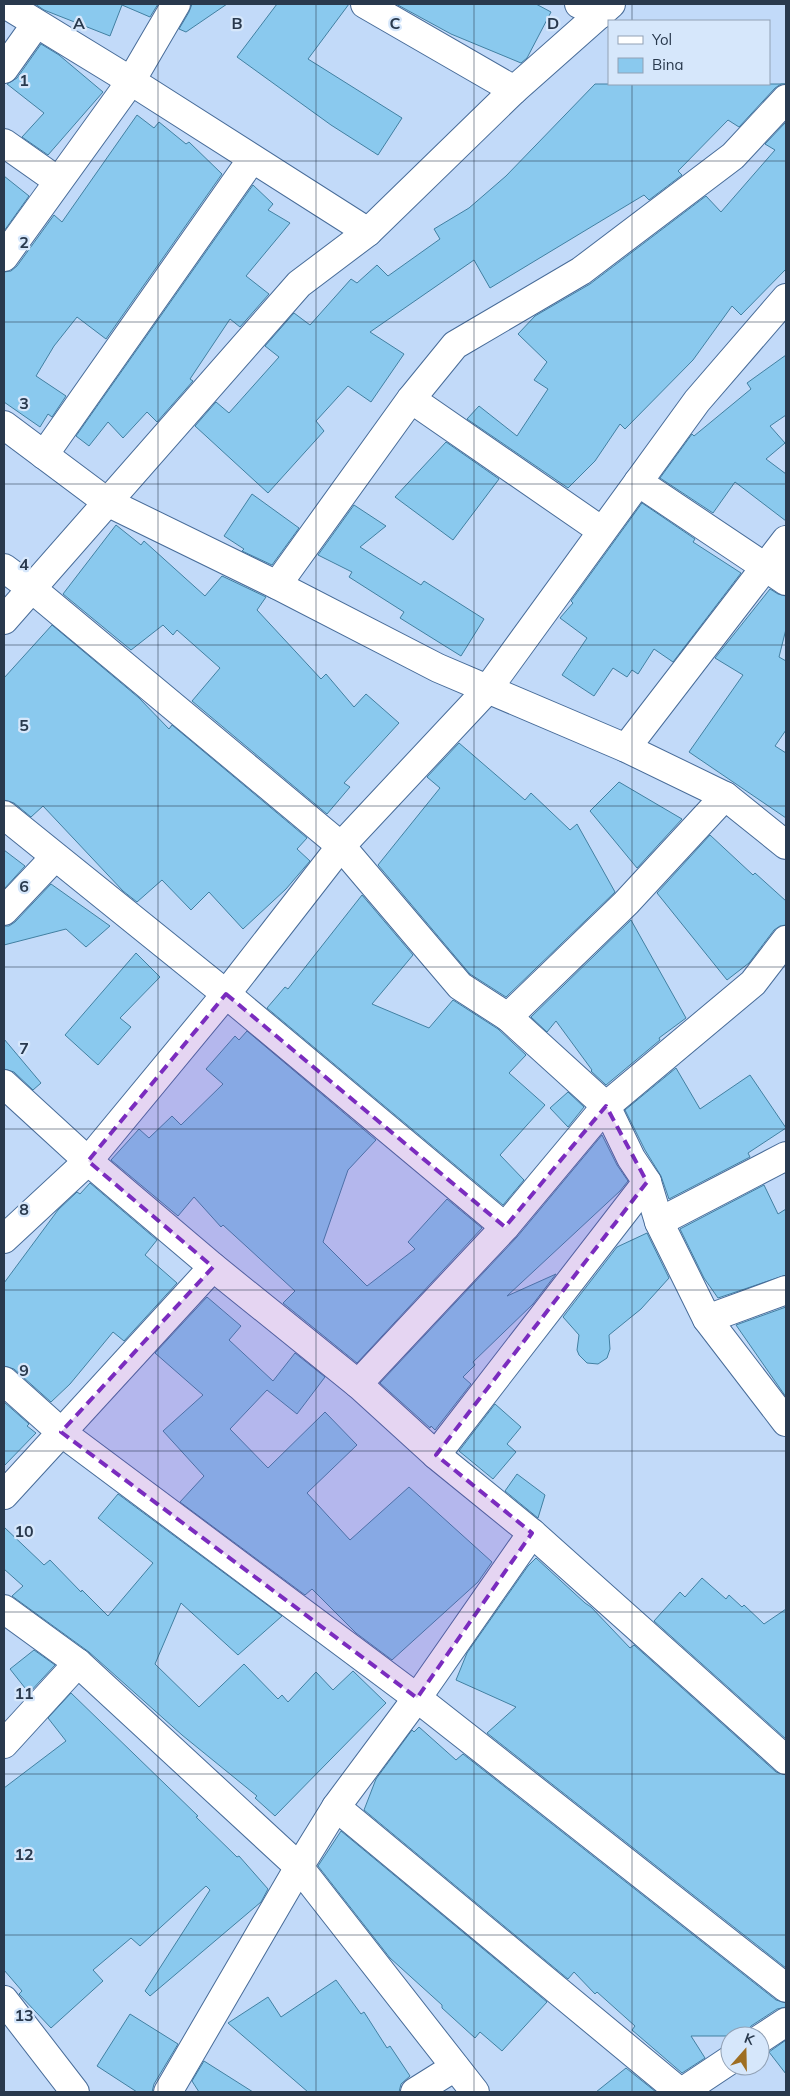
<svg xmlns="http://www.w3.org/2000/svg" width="790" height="2096" viewBox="0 0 790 2096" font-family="Mulish,sans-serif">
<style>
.building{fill:#8ac9ee;stroke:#4280a2}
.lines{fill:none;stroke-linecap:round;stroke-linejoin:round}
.street-casing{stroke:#486c99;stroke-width:30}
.secondary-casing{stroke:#486c99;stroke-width:30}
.street{stroke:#fff;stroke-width:28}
.secondary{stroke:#fff;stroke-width:28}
.marked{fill:#7b2cbf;fill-opacity:0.2;stroke:#7b2cbf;stroke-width:4;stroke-dasharray:10 6;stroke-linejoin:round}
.grid{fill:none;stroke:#29394d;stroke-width:1;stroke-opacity:0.55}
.grid-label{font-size:16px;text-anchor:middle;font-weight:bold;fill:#29394d;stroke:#d6e7fb;stroke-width:4.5;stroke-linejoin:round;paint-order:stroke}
</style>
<rect width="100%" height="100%" fill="#c2daf9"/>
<g class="building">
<polygon points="35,4 158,4 150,17 122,5 110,36 44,10"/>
<polygon points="192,4 227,4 186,32 179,29 189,12"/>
<polygon points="277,4 349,4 308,59 402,118 378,155 331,125 237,57"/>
<polygon points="396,4 536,4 551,12 527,58 521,63 451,34"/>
<polygon points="41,44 59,55 103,92 48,155 22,137 44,113 7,84 17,78"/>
<polygon points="595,84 786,84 781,84 775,88 739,127 728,120 678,171 682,175 649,200 644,195 490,288 474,260 370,332 404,354 371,402 348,386 316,421 324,431 268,493 195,426 216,402 229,413 279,357 265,346 294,313 310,325 351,279 357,283 377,265 388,276 440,239 434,229 469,208 506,176"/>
<polygon points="137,115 154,128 159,122 186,144 189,142 222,174 106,339 77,317 54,346 36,376 66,396 52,417 48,414 40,427 4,402 4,272 11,271 17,266 54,215 62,222"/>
<polygon points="786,122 786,269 741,315 732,306 693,360 625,429 620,424 595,461 568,488 467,419 479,406 517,436 548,389 534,380 547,362 518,334 535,316 590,284 706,196 721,212 775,150 765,144"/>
<polygon points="4,176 29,196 4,231"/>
<polygon points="253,185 273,204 268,210 290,223 246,276 269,294 240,327 230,319 190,379 193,381 157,422 147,412 123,438 108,422 89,446 76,436"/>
<polygon points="786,355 786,415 770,426 785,443 766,459 786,474 786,521 735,482 713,513 660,478 692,434 694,436 751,389 747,383"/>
<polygon points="446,442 499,479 453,540 395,497"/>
<polygon points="252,494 299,528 272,565 242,551 244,549 224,536"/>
<polygon points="642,503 695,539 693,542 741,573 673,662 654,649 638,674 632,670 627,677 613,668 594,696 562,675 587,638 560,618 573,603 571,601"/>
<polygon points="354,505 386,526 360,547 421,585 424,581 484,619 461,656 400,618 404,612 349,577 352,572 318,555"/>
<polygon points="116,525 141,545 144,541 205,596 222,576 266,597 257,610 321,679 326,674 354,707 366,694 399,723 344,783 350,787 327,814 192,701 220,668 177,630 173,635 163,625 131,650 63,594"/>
<polygon points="770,589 778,594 786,596 786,629 779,657 786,661 786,730 775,746 786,753 786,818 689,752 743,675 715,658"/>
<polygon points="52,625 139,698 169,729 172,725 307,838 297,849 310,861 286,889 243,929 209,892 191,910 162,880 137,902 123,891 43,806 31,817 14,803 4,800 4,678"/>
<polygon points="459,743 525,800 531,793 570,830 577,824 615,892 506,997 470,974 378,865 440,788 427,777"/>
<polygon points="619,782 682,819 637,868 590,811"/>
<polygon points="710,835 753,875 755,873 786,901 786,925 780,926 774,930 749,963 727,980 657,893"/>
<polygon points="4,850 25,866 4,889"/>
<polygon points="51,884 110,926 86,947 66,929 4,945 4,926 9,926 15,922"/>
<polygon points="362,895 413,955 372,1004 429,1028 453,1000 498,1029 526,1055 509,1073 545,1105 500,1155 524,1180 503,1205 267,1008 285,987 288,989"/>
<polygon points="631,920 686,1018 659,1038 660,1040 606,1085 591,1071 592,1070 556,1021 547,1032 531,1017"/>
<polygon points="136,953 160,977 120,1018 131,1027 98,1065 65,1035"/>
<polygon points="247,1031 376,1140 348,1170 323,1242 367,1286 415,1249 408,1242 447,1199 482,1228 357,1363 283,1303 295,1291 223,1225 221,1227 194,1197 178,1216 111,1160 139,1129 149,1138 172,1116 181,1125 223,1084 206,1069 235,1036 239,1040"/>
<polygon points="4,1039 41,1083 33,1090 14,1072 4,1069"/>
<polygon points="676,1068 700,1109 750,1075 786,1128 748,1153 750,1157 669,1199 661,1176 645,1150 625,1110"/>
<polygon points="568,1092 584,1107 568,1127 550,1108"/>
<polygon points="602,1135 617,1165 628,1181 620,1191 507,1296 556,1274 533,1304 473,1362 475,1365 463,1377 471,1384 435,1430 431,1426 430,1428 380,1383 517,1237"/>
<polygon points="90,1183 157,1240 145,1255 177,1283 124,1341 113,1332 70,1384 51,1402 14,1369 4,1366 4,1283 58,1210 77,1192 80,1194"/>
<polygon points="764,1185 778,1214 786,1209 786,1275 718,1298 704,1278 680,1229"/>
<polygon points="647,1233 669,1278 641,1309 609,1335 610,1349 607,1358 598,1364 587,1363 579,1355 577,1350 579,1335 563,1317 617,1247"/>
<polygon points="207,1297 241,1326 229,1340 273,1381 295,1353 325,1377 297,1414 267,1390 230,1429 268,1468 325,1412 357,1445 307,1493 350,1540 409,1487 492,1562 478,1582 392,1660 356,1633 312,1589 305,1595 180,1502 204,1476 163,1431 203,1395 155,1353"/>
<polygon points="786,1307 786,1397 736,1325"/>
<polygon points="4,1402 29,1424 27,1426 36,1433 4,1466"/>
<polygon points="495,1404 521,1427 507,1444 516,1452 493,1479 459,1451"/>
<polygon points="517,1474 545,1495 538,1518 505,1491"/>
<polygon points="118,1494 282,1616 238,1655 181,1603 155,1664 199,1707 244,1664 278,1699 282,1695 288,1702 316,1672 333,1690 353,1671 386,1703 275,1816 255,1798 257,1796 182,1735 89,1652 12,1596 23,1586 4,1569 4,1527 44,1565 50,1560 81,1592 82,1590 108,1616 153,1563 98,1518"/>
<polygon points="536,1558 585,1603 591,1607 630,1648 634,1645 776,1772 786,1775 786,1968 487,1733 516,1707 456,1680 467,1653 528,1566"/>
<polygon points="702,1578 726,1599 729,1595 742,1607 744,1605 764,1624 786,1609 786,1739 654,1621 680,1592 685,1597"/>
<polygon points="34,1650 55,1665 29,1693 10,1669"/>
<polygon points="71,1693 198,1816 196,1817 237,1857 239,1856 268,1889 261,1902 150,1996 145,1991 210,1890 206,1886 140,1946 131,1938 93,1970 103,1981 51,2028 19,1994 22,1991 4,1970 4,1788 66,1741 48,1718"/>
<polygon points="419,1727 456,1760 463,1754 776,2000 786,2003 786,2007 777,2009 751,2026 745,2036 691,2036 705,2058 682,2073 632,2030 635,2026 597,1992 595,1994 574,1972 568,1979 364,1810 376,1779 412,1730 414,1732"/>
<polygon points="341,1831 547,2002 502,2051 480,2032 475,2038 442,2008 442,2005 390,1958 318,1866"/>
<polygon points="336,1980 361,2014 364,2012 387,2048 390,2046 410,2076 401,2084 399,2092 308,2092 228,2023 268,1997 281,2017"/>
<polygon points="130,2014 178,2044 154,2084 152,2092 137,2092 97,2066"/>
<polygon points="786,2040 786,2074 769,2052"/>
<polygon points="204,2061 253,2092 199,2092 192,2081"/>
<polygon points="626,2068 656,2092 596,2092"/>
</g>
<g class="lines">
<defs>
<g id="street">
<polyline points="5,4 131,81 368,232"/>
<polyline points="365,4 514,90"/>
<polyline points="579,4 601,14"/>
<polyline points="4,69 36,24"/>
<polyline points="4,143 58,181"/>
<polyline points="4,257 131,81 176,4"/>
<polyline points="411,399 602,531"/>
<polyline points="44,455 252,159"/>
<polyline points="638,482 786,581"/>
<polyline points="4,568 31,588 341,846 460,986 508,1017 606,1106 631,1158 647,1182 659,1222 707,1319 786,1422"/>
<polyline points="277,585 411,399 455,345 581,271 733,156 786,99"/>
<polyline points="626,748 786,540"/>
<polyline points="4,815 226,994 505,1227"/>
<polyline points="4,911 55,857"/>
<polyline points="508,1017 626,903 725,796"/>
<polyline points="4,1084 88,1161 213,1267 358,1384 436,1455 532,1533 786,1760"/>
<polyline points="659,1222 786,1156"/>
<polyline points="4,1239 88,1161 226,994 341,846 487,690 697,401 786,298"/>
<polyline points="707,1319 786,1290"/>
<polyline points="4,1381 61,1432 417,1698 786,1988"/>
<polyline points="358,1384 505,1227 606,1106 753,983 786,940"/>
<polyline points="436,1455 647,1182"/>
<polyline points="4,1495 213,1267"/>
<polyline points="4,1609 78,1663 299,1867 475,2092"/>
<polyline points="4,1744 78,1663"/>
<polyline points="336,1807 680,2092"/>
<polyline points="760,2039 786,2022"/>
<polyline points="168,2092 299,1867 336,1807 417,1698 532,1533"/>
<polyline points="415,2092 455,2067"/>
<polyline points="682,2092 730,2060"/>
</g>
<g id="secondary">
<polyline points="4,425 107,502 277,585 438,668 626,748 725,796 786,845"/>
<polyline points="4,620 299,284 368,232 514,90 611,4"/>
<polyline points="4,2000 75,2092"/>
</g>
</defs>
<use href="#street" class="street-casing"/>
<use href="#secondary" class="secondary-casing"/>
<use href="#street" class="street"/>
<use href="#secondary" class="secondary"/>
</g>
<path class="marked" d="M 226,994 L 505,1227 L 606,1106 L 647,1182 L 436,1455 L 532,1533 L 417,1698 L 61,1432 L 213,1267 L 88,1161 Z"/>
<path class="grid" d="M 158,4 L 158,2092M 316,4 L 316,2092M 474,4 L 474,2092M 632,4 L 632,21M 632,84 L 632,2092M 4,161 L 786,161M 4,322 L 786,322M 4,484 L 786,484M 4,645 L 786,645M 4,806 L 786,806M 4,967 L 786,967M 4,1129 L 786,1129M 4,1290 L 786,1290M 4,1451 L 786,1451M 4,1612 L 786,1612M 4,1774 L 786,1774M 4,1935 L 786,1935"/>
<g class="grid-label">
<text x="79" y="29">A</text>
<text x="237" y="29">B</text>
<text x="395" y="29">C</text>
<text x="553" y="29">D</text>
<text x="24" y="86">1</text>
<text x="24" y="248">2</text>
<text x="24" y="409">3</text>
<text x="24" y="570">4</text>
<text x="24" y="731">5</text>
<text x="24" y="892">6</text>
<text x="24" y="1054">7</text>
<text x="24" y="1215">8</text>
<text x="24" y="1376">9</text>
<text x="24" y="1537">10</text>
<text x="24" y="1699">11</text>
<text x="24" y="1860">12</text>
<text x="24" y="2021">13</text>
</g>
<rect width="790" height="2096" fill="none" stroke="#29394d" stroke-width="10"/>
<rect x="608" y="20" width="162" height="65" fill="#d6e7fb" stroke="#91a1b5"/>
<rect x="618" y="36" width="25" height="8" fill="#ffffff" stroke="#91a1b5"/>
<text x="652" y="45" font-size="15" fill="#29394d">Yol</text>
<rect x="618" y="58" width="25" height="15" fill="#8ac9ee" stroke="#91a1b5"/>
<text x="652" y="70" font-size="15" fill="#29394d">Bina</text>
<g transform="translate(745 2051) rotate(20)"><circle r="24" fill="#d6e7fb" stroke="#91a1b5"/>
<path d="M0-4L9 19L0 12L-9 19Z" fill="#9e6e22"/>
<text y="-8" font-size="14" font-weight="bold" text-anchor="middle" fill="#29394d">K</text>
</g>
</svg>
